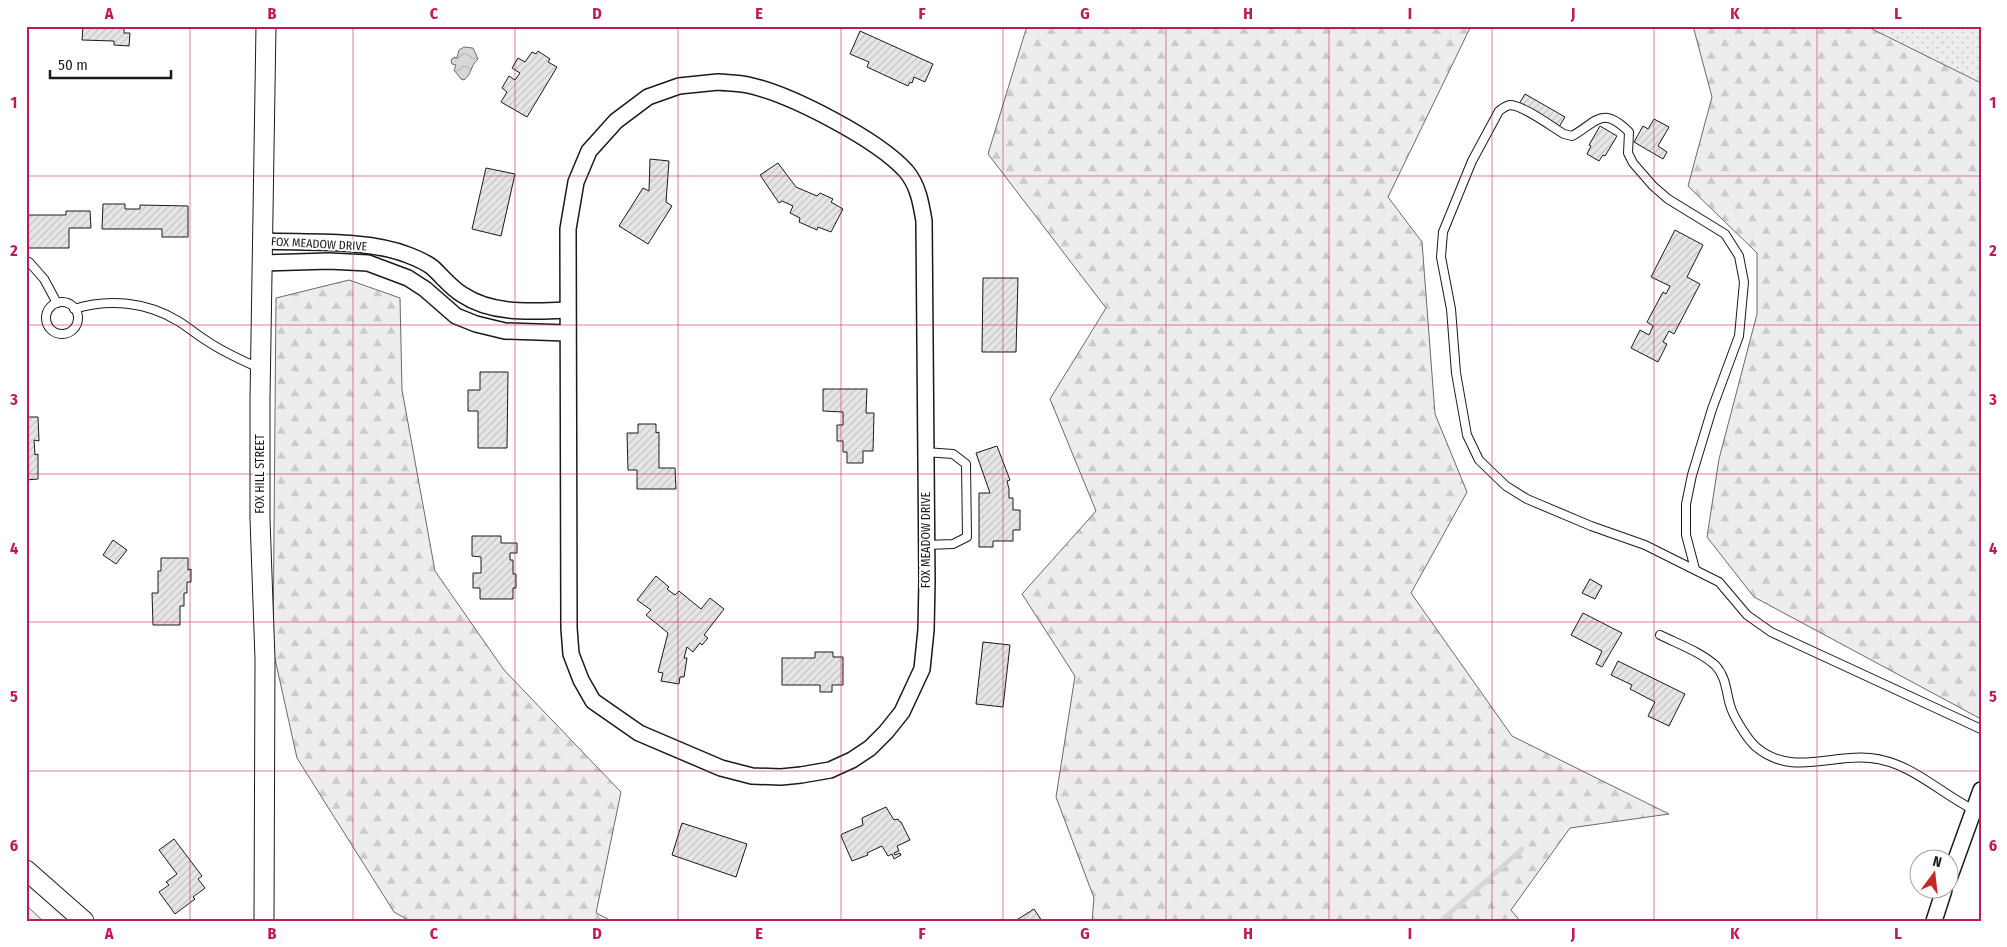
<svg xmlns="http://www.w3.org/2000/svg" width="2007" height="947" viewBox="0 0 2007 947" font-family="'Fira Sans Condensed',sans-serif">
<style>
.forest{fill:url(#forest-firs);stroke:#6a6a6a}
.park{fill:url(#park-dots);stroke:#6a6a6a}
.water{fill:url(#water-waves);stroke:#6a6a6a}
.lines{fill:none;stroke-linecap:round;stroke-linejoin:round}
.stream{stroke:#d7d7d7;stroke-width:5}
.building{fill:url(#building-hatch);stroke:#1a1a1a}
.service-casing{stroke:#1a1a1a;stroke-width:10}
.minor-casing{stroke:#1a1a1a;stroke-width:18}
.tertiary-casing{stroke:#1a1a1a;stroke-width:21}
.service{stroke:#fff;stroke-width:8}
.minor{stroke:#fff;stroke-width:15}
.tertiary{stroke:#fff;stroke-width:19}
.grid{fill:none;stroke:#c2185b;stroke-width:1;stroke-opacity:0.55}
.labels{text-anchor:middle;stroke-width:4;stroke-linejoin:round;paint-order:stroke}
.street-label{font-size:12px;fill:#1a1a1a;stroke:#fff}
.neatline{fill:none;stroke:#c2185b;stroke-width:2}
.grid-label{font-size:16px;text-anchor:middle;font-weight:bold;fill:#c2185b}
</style>
<defs>
<pattern id="forest-firs" width="22" height="20" patternUnits="userSpaceOnUse" patternTransform="scale(1.25)"><rect width="22" height="20" fill="#ededed"/><path d="M5 1l3.5 6h-7zM16 11l3.5 6h-7z" fill="#cbcbcb"/></pattern>
<pattern id="park-dots" width="8" height="8" patternUnits="userSpaceOnUse" patternTransform="scale(1.25)"><rect width="8" height="8" fill="#ededed"/><path d="M2 2h.1M6 6h.1" fill="none" stroke="#cbcbcb" stroke-width="1.8" stroke-linecap="round"/></pattern>
<pattern id="water-waves" width="16" height="10" patternUnits="userSpaceOnUse" patternTransform="scale(1.25)"><rect width="16" height="10" fill="#d7d7d7"/><path d="M0 5q4-4 8 0t8 0" fill="none" stroke="#b8b8b8"/></pattern>
<pattern id="building-hatch" width="6" height="6" patternUnits="userSpaceOnUse" patternTransform="scale(1.25)"><rect width="6" height="6" fill="#e6e6e6"/><path d="M-1 1l2-2M0 6l6-6M5 7l2-2" fill="none" stroke="#c5c5c5"/></pattern>
</defs>
<rect width="100%" height="100%" fill="#fff"/>
<g class="forest">
<polygon points="1027,26 1471,26 1388,197 1422,242 1435,414 1467,492 1411,593 1512,736 1669,814 1570,828 1511,910 1520,921 1092,921 1094,898 1056,797 1075,676 1022,594 1096,511 1050,399 1106,308 988,154"/>
<polygon points="1693,26 1981,26 1981,719 1754,597 1707,537 1719,459 1757,314 1757,253 1688,186 1712,97"/>
<polygon points="349,280 400,298 402,390 435,571 504,670 621,792 596,913 612,921 410,921 394,912 297,758 273,650 276,298"/>
<polygon points="26,905 43,921 26,921"/>
</g>
<polygon class="park" points="1866,26 1981,26 1981,83"/>
<path class="water" d="M 464,47 L 473,48 L 478,59 C 470,66 472,74 464,80 L 461,79 L 454,70 L 456,65 L 452,64 L 451,60 L 454,57 L 457,58 L 459,50 Z"/>
<g class="lines">
<polyline class="stream" points="1441,921 1522,849"/>
</g>
<g class="building">
<polygon points="83,26 124,26 124,33 130,33 129,46 114,45 114,41 82,40"/>
<polygon points="860,31 933,64 925,82 914,77 912,83 910,82 908,86 867,67 869,62 850,54"/>
<polygon points="538,51 550,59 548,62 557,67 527,117 501,102 507,92 502,88 509,76 515,80 520,73 512,68 518,58 525,62 532,52 536,54"/>
<polygon points="1525,94 1565,117 1559,127 1519,104"/>
<polygon points="1654,119 1669,127 1658,146 1667,152 1663,159 1634,142 1643,126 1648,129"/>
<polygon points="1600,126 1617,136 1605,156 1603,155 1599,161 1587,154 1591,146 1589,145"/>
<polygon points="650,159 669,161 666,202 672,206 648,244 619,226 643,188 649,191"/>
<polygon points="778,163 796,187 817,196 820,193 833,199 831,202 843,209 831,232 818,227 817,230 799,222 800,218 790,213 793,206 782,201 779,203 760,175"/>
<polygon points="486,168 515,174 501,236 472,229"/>
<polygon points="103,204 125,204 125,209 140,209 140,205 188,206 188,237 162,237 162,229 102,229"/>
<polygon points="66,211 90,211 91,228 69,228 69,248 26,248 26,215 66,215"/>
<polygon points="1675,230 1703,245 1687,277 1700,284 1674,334 1669,331 1663,342 1667,344 1658,362 1631,348 1640,330 1649,335 1653,326 1647,322 1663,292 1666,294 1670,286 1651,277"/>
<polygon points="983,278 1018,278 1016,352 982,352"/>
<polygon points="480,372 508,372 507,448 478,448 478,411 468,411 468,390 480,390"/>
<polygon points="823,389 867,389 866,413 874,413 873,451 863,451 863,463 847,463 847,452 843,452 843,441 837,441 837,425 843,425 843,412 823,411"/>
<polygon points="26,417 38,417 39,441 34,440 35,455 38,454 38,479 26,480"/>
<polygon points="638,424 656,424 656,433 659,432 659,468 675,468 676,489 637,489 637,470 628,470 627,433 638,433"/>
<polygon points="997,446 1010,480 1007,481 1009,489 1009,498 1013,498 1013,510 1020,510 1020,530 1013,530 1013,541 993,541 993,547 979,547 979,493 990,493 976,453"/>
<polygon points="472,536 501,536 501,543 517,543 517,553 510,553 510,560 513,560 513,574 516,574 516,588 513,588 513,599 480,599 480,588 473,588 473,573 481,573 481,557 472,556"/>
<polygon points="113,540 127,550 116,564 103,555"/>
<polygon points="161,558 188,558 188,570 191,569 191,582 187,582 187,593 184,593 184,606 180,606 180,625 153,625 152,593 158,593 158,571 161,571"/>
<polygon points="656,576 669,587 667,589 675,595 679,591 701,609 710,598 724,609 704,635 708,638 702,645 700,643 693,652 687,647 684,658 687,658 684,677 680,677 679,684 661,681 663,673 658,672 668,633 646,615 651,610 637,600"/>
<polygon points="1590,579 1602,586 1595,599 1582,593"/>
<polygon points="1583,613 1622,633 1602,667 1596,664 1602,651 1571,635"/>
<polygon points="983,642 1010,645 1003,707 976,704"/>
<polygon points="815,652 833,652 833,657 843,657 843,685 832,685 832,692 820,692 820,685 782,685 782,658 815,658"/>
<polygon points="1618,661 1685,694 1669,726 1648,716 1655,702 1630,689 1632,685 1611,675"/>
<polygon points="886,807 894,820 898,819 900,822 901,822 910,840 897,846 899,851 894,853 895,855 900,853 901,855 894,859 892,854 888,856 882,846 867,853 868,855 852,861 841,836 842,834 863,825 862,818"/>
<polygon points="682,823 747,844 736,877 672,855"/>
<polygon points="174,839 202,876 198,879 205,888 193,897 195,899 175,914 159,892 169,885 166,882 177,874 159,850"/>
<polygon points="1034,909 1042,921 1015,921"/>
</g>
<g class="lines">
<defs>
<g id="service">
<polyline points="26,262 29,262 44,279 57,303"/>
<circle cx="62" cy="318" r="16"/>
<path d="M 74,309 C 109,298 147,302 178,321 C 188,327 197,335 207,341 C 223,352 241,360 259,368"/>
<polyline points="925,452 953,454 966,464 967,537 953,544 926,545"/>
<path d="M 1695,569 L 1686,535 L 1686,504 L 1692,475 L 1712,409 L 1739,336 L 1744,282 L 1739,256 L 1725,234 L 1668,199 L 1653,186 L 1633,163 L 1628,153 L 1629,132 C 1602,105 1597,122 1572,136 L 1564,134 C 1552,127 1523,105 1510,105 C 1505,106 1503,108 1499,111 L 1472,161 L 1443,232 L 1441,257 L 1451,309 L 1456,373 L 1467,435 L 1479,460 L 1506,486 L 1527,499 L 1591,526 L 1645,545 L 1719,582 L 1747,615 L 1771,632 L 1981,729"/>
<path d="M 1660,635 C 1678,644 1701,652 1716,666 C 1726,677 1726,691 1730,705 C 1733,716 1747,739 1756,747 C 1792,777 1830,754 1870,758 C 1911,762 1938,792 1974,810"/>
</g>
<g id="minor">
<path d="M 718,82 C 728,83 739,83 748,85 C 790,94 877,139 906,171 C 918,185 921,203 924,221 L 927,581 L 926,630 L 922,669 L 902,712 L 886,732 L 870,748 L 852,760 L 830,770 L 801,775 L 781,777 L 752,776 L 721,768 L 639,733 L 593,701 L 581,680 L 571,654 L 569,628 L 568,229 L 576,182 L 589,151 L 616,121 L 648,97 L 679,86 Z"/>
<path d="M 264,241 C 307,243 368,239 408,255 C 416,258 425,262 432,267 C 442,276 451,288 463,295 C 493,315 533,311 567,310"/>
<polyline points="263,263 329,261 368,263 408,278 425,289 456,316 476,324 505,331 567,333"/>
<polyline points="1950,876 1981,790"/>
<polyline points="1934,921 1944,890"/>
</g>
<g id="tertiary">
<polyline points="26,870 84,921"/>
<polyline points="264,921 265,659 260,519 260,399 266,26"/>
</g>
</defs>
<use href="#service" class="service-casing"/>
<use href="#minor" class="minor-casing"/>
<use href="#tertiary" class="tertiary-casing"/>
<use href="#service" class="service"/>
<use href="#minor" class="minor"/>
<use href="#tertiary" class="tertiary"/>
</g>
<path class="grid" d="M 190,26 L 190,921M 353,26 L 353,921M 515,26 L 515,921M 678,26 L 678,921M 841,26 L 841,921M 1003,26 L 1003,921M 1166,26 L 1166,921M 1329,26 L 1329,921M 1492,26 L 1492,921M 1654,26 L 1654,921M 1817,26 L 1817,921M 26,176 L 1981,176M 26,325 L 1981,325M 26,474 L 1981,474M 26,622 L 1981,622M 26,771 L 1981,771"/>
<g class="labels">
<g class="street-label">
<text transform="translate(319 244) rotate(3)" y="4">FOX MEADOW DRIVE</text>
<text transform="translate(260 474) rotate(-90)" y="4">FOX HILL STREET</text>
<text transform="translate(926 540) rotate(-90)" y="4">FOX MEADOW DRIVE</text>
</g>
</g>
<rect width="2007" height="947" fill="none" stroke="#ffffff" stroke-width="55"/>
<g transform="translate(1934 874) rotate(15)"><circle r="24" fill="#ffffff" stroke="#a3a3a3"/>
<path d="M0-4L9 19L0 12L-9 19Z" fill="#c62828"/>
<text y="-8" font-size="14" font-weight="bold" text-anchor="middle" fill="#1a1a1a">N</text>
</g>
<path d="M50 70v8h121v-8" fill="none" stroke="#1a1a1a" stroke-width="2.5"/>
<text x="58" y="70" font-size="15" fill="#1a1a1a" stroke="#ffffff" stroke-width="4" paint-order="stroke">50 m</text>
<rect x="28" y="28" width="1952" height="892" class="neatline"/>
<g class="grid-label">
<text x="109" y="19">A</text>
<text x="272" y="19">B</text>
<text x="434" y="19">C</text>
<text x="597" y="19">D</text>
<text x="759" y="19">E</text>
<text x="922" y="19">F</text>
<text x="1085" y="19">G</text>
<text x="1248" y="19">H</text>
<text x="1410" y="19">I</text>
<text x="1573" y="19">J</text>
<text x="1735" y="19">K</text>
<text x="1898" y="19">L</text>
<text x="14" y="108">1</text>
<text x="1993" y="108">1</text>
<text x="14" y="256">2</text>
<text x="1993" y="256">2</text>
<text x="14" y="405">3</text>
<text x="1993" y="405">3</text>
<text x="14" y="554">4</text>
<text x="1993" y="554">4</text>
<text x="14" y="702">5</text>
<text x="1993" y="702">5</text>
<text x="14" y="851">6</text>
<text x="1993" y="851">6</text>
<text x="109" y="939">A</text>
<text x="272" y="939">B</text>
<text x="434" y="939">C</text>
<text x="597" y="939">D</text>
<text x="759" y="939">E</text>
<text x="922" y="939">F</text>
<text x="1085" y="939">G</text>
<text x="1248" y="939">H</text>
<text x="1410" y="939">I</text>
<text x="1573" y="939">J</text>
<text x="1735" y="939">K</text>
<text x="1898" y="939">L</text>
</g>
</svg>
